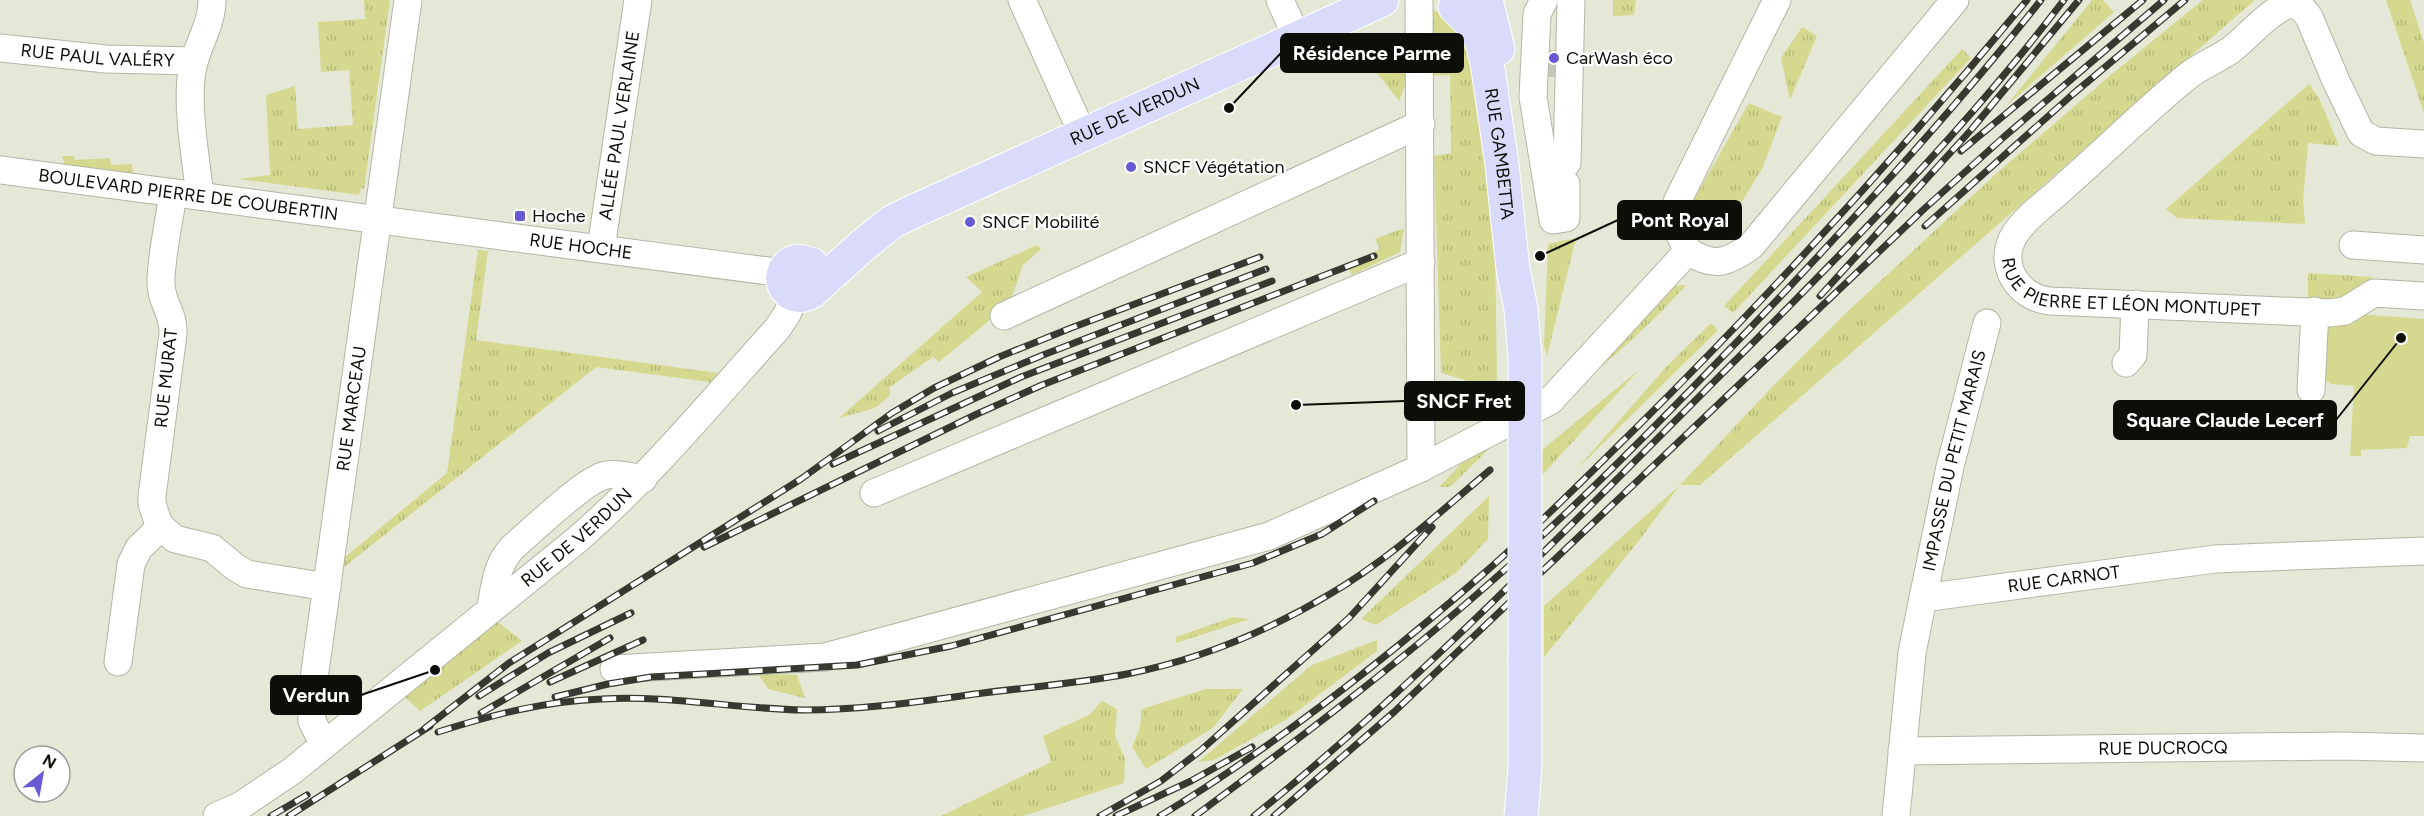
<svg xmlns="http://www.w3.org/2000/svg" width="2424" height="816" viewBox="0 0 2424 816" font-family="Figtree,sans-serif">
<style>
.grass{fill:url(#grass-tufts)}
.park{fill:#d4d98f}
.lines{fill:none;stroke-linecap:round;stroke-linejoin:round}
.minor-tunnel{stroke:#c5c7b8;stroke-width:27;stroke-dasharray:27 14;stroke-linecap:butt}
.minor-casing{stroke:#b3b5a5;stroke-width:29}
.major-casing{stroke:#fff;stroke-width:35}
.minor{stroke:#fff;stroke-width:27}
.major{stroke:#dadbfb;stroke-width:33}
.rail-casing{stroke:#373830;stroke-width:7}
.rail{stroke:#fff;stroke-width:4.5;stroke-dasharray:14;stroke-linecap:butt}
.major-bridge-casing{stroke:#fff;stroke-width:35;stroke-linecap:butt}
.major-bridge{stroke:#dadbfb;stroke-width:33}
.poi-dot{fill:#675ad3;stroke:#fff;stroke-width:2}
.labels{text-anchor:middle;stroke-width:4.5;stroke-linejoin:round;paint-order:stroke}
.street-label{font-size:18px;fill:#0d0e08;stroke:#fff}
.poi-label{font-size:18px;fill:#0d0e08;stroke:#fff;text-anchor:start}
.leader{fill:none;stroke:#0d0e08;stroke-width:2}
.callout-dot{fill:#0d0e08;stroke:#fff;stroke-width:2}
.callout{fill:#0d0e08;stroke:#0d0e08;stroke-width:2}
.callout-label{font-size:20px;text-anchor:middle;font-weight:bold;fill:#fff}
</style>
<defs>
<pattern id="grass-tufts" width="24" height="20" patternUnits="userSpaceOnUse" patternTransform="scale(1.5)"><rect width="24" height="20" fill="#d4d98f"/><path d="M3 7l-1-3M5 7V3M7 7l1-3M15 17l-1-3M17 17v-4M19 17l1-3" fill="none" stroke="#b5b97a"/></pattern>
</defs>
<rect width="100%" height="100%" fill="#e6e8d7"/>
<g class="grass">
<polygon points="364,0 390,0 364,189 361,188 359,195 238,179 270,175 266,95 295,86 298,129 353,125 349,70 321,72 318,22 365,19"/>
<polygon points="1613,0 1636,0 1634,15 1613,16"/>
<polygon points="2092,0 2103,0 2114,12 2006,106"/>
<polygon points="2203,0 2255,0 1700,485 1680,485 1641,538 1544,657 1544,606 1680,485 1773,386 1846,313 1998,172 2113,73"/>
<polygon points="2386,0 2410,0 2424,43 2424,113"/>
<polygon points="1432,10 1443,14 1460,25 1481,107 1495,241 1497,381 1486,386 1441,373 1434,156 1451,153 1450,75 1429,76"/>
<polygon points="1802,27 1817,36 1790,100 1781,58"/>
<polygon points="1359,41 1408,54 1408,78 1399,101 1374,69"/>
<polygon points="1962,49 1971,58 1733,313 1724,306"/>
<polygon points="2309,84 2319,98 2339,146 2308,143 2303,201 2305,224 2177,218 2166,209"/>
<polygon points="1749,103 1782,117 1762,169 1731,219 1691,204"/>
<polygon points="62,156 74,156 75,160 110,158 111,165 132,164 133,173 65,165"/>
<polygon points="1404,228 1400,252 1352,275 1348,266 1380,249 1375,239"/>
<polygon points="1576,238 1547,356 1544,345 1548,244"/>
<polygon points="1037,245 1041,249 1023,265 1013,294 991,319 939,362 933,357 890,387 890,396 875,408 839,418 982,292 966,277"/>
<polygon points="478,250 488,251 476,340 718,373 710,382 596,367 343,568 345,557 447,473"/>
<polygon points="2308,273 2373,277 2341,301 2308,299"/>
<path d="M 1686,285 C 1653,323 1615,355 1577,387 L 1672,286 Z"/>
<polygon points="1711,323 1718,330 1576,470 1666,367"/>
<polygon points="1640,369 1542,475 1542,450"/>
<polygon points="1491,432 1488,450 1450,487 1439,487"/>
<polygon points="1489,496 1488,539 1457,572 1376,625 1361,619"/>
<polygon points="1233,617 1250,619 1176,643 1176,637"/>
<polygon points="498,622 522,641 420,711 405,697"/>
<polygon points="1377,640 1377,651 1287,719 1214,760 1198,762 1312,665"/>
<polygon points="758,674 797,675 805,698 768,689"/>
<polygon points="1206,689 1243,689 1213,728 1146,769 1132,747 1140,727 1142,709"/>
<polygon points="1102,701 1117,709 1115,736 1125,759 1124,783 1023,816 941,816 1051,762 1043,736 1089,715"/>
</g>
<polygon class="park" points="2356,314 2424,319 2424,436 2410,436 2407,448 2361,450 2361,456 2350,456 2354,386 2331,384 2323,379 2324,325"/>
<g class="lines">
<polyline class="minor-tunnel" points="1535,63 1569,64"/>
<defs>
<g id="minor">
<polyline points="1022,0 1083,135"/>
<polyline points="1280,0 1297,38"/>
<polyline points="1419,0 1421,468"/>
<polyline points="1544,0 1537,14 1533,97 1553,220 1566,218 1566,184"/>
<path id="s1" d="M 0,48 L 106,59 L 194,61"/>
<path id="s2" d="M 2424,144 L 2376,141 L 2361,133 L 2336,81 L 2309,17 L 2301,7 L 2289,4 C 2267,13 2250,35 2232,49 C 2219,59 2202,65 2189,75 C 2147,109 2108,148 2067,184 C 2051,200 2027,215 2015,234 C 1996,264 2018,298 2050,301 L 2330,313 L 2345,311 L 2374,293 L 2424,296"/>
<polyline points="1567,163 1571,0"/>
<path id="s3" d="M 0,170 L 783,273"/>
<path d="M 173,193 C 170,219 160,260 161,285 C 162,304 174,313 173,334 L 152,496 L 152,504 L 157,519 L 161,527 L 175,539 L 212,548 L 235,567 L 247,574 L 327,587"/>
<path d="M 200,196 C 196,159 186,107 192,71 C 196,46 212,26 212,0"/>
<polyline points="2353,245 2424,250"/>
<path id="s4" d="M 601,248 L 638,0"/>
<path d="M 1688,251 C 1714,268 1727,263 1751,246 L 1955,0"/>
<polyline points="1004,316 1421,124"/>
<polyline points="2126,363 2133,355 2135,304"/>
<polyline points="2311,390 2315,311"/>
<polyline points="874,493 1421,262"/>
<path id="s5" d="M 1923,598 L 1950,467 L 1987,323"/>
<path d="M 490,610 C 496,585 495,566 513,547 C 532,531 585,479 606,475 C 618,473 631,477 643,479"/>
<polyline points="118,662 131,564 139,548 161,527"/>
<polyline points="614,669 825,657 1269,536 1421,468 1550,401 1688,251 1676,227 1677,202 1777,0"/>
<path id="s6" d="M 324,745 L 312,721 L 311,700 L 408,0"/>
<path id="s7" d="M 1902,751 L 2342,746 L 2424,748"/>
<path id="s8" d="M 217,816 L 240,806 L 292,771 L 578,539 C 651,475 712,401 777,329 L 787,314 L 795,295"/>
<path id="s9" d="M 1896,816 L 1912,653 L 1923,598 L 2215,559 L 2424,551"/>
</g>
<g id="major">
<polyline points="1486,0 1498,49"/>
<path id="s10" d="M 1455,7 L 1474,26 L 1481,40 L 1487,62 L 1502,165 L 1513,269 L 1521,309 L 1525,358"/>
<path id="s11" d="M 815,288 L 817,273 L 811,264 L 797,261 C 770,269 785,307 811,292 L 862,246 L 892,222 L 910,213 L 1382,0"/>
<polyline points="1521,816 1525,767 1525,657"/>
</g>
</defs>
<use href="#minor" class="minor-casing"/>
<use href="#major" class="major-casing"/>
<use href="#minor" class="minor"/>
<use href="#major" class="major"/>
<defs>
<g id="rail">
<polyline points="1961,151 2143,0"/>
<polyline points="1925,226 2073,94 2185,0"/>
<polyline points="1820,296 1971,130 2079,0"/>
<polyline points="878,431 952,393 1043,355 1266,269"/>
<polyline points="833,464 1021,377 1272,281"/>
<polyline points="704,547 977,414 1042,385 1374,256"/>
<polyline points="550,682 643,640"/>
<polyline points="479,696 548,653 631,613"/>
<polyline points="555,697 608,684 651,677 857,665 951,646 1253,563 1322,534 1374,501"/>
<polyline points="481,713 610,638"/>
<polyline points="424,729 509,663 801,479 892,413 934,388 999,357 1071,328 1260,257"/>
<path d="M 438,732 C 491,715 545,701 602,699 C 669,695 736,709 804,710 C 864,710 923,701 983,693 C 1031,687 1080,683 1127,674 C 1199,660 1268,631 1330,594 C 1388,560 1439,513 1490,470"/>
<polyline points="271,816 307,795"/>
<polyline points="289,816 430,726"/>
<polyline points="1100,816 1161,781 1200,751 1349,618 1432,527"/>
<polyline points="1116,816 1191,781 1252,747"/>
<path d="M 1160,816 C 1272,748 1383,661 1482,575 C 1535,529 1584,479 1634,430 C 1772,293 1903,150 2027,0"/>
<path d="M 1195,816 C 1303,736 1410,655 1510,565 C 1604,480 1692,389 1779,298 C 1869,202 1959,104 2041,0"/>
<path d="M 1254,816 C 1409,691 1548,548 1688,408 C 1818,277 1952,147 2064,0"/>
<polyline points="1274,816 1394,712 1924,209 2005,136 2164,0"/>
</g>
</defs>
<use href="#rail" class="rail-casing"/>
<use href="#rail" class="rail"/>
<defs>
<polyline id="major-bridge" points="1525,657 1525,358"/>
</defs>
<use href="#major-bridge" class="major-bridge-casing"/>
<use href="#major-bridge" class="major-bridge"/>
</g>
<g class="poi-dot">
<circle cx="1554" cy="58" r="6"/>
<circle cx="1131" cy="167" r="6"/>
<rect x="514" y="210" width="12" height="12" rx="3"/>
<circle cx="970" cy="222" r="6"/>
</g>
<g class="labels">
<g class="street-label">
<text dy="6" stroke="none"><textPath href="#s1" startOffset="98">RUE PAUL VALÉRY</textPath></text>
<text dy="6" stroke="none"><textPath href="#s11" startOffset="477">RUE DE VERDUN</textPath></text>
<text dy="6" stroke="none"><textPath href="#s4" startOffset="124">ALLÉE PAUL VERLAINE</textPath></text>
<text dy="6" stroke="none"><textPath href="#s10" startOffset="158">RUE GAMBETTA</textPath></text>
<text dy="6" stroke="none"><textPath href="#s3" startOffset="190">BOULEVARD PIERRE DE COUBERTIN</textPath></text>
<text dy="6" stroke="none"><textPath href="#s3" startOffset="586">RUE HOCHE</textPath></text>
<text dy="6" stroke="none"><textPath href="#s2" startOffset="740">RUE PIERRE ET LÉON MONTUPET</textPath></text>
<text transform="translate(166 378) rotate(-84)" y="6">RUE MURAT</text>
<text dy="6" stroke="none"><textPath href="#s6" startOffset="342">RUE MARCEAU</textPath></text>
<text dy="6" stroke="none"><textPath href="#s5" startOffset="141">IMPASSE DU PETIT MARAIS</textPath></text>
<text dy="6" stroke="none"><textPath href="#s8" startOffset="456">RUE DE VERDUN</textPath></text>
<text dy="6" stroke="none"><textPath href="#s9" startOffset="362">RUE CARNOT</textPath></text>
<text dy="6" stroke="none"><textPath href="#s7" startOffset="261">RUE DUCROCQ</textPath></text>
</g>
<g class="poi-label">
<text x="1566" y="64">CarWash éco</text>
<text x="1143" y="173">SNCF Végétation</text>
<text x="532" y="222">Hoche</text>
<text x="982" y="228">SNCF Mobilité</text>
</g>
</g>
<path class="leader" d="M1229 108L1281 53M1540 256L1618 220M1296 405L1405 401M2401 338L2336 420M435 670L361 695"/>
<g class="callout-dot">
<circle cx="1229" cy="108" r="6"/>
<circle cx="1540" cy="256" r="6"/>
<circle cx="1296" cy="405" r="6"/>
<circle cx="2401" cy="338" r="6"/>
<circle cx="435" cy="670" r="6"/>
</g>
<g class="callout">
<rect x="1281" y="34" width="182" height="38" rx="6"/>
<rect x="1618" y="201" width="123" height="38" rx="6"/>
<rect x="1405" y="382" width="119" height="38" rx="6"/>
<rect x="2114" y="401" width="222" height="38" rx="6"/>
<rect x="271" y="676" width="90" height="38" rx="6"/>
</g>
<g class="callout-label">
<text x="1372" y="60">Résidence Parme</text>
<text x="1680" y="227">Pont Royal</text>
<text x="1464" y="408">SNCF Fret</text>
<text x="2225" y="427">Square Claude Lecerf</text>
<text x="316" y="702">Verdun</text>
</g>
<g transform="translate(42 774) rotate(31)"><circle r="28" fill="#ffffff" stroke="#9e9f9c" stroke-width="1.5"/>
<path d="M0-4.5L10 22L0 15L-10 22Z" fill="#675ad3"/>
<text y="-9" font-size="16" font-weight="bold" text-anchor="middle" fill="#0d0e08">N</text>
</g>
</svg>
